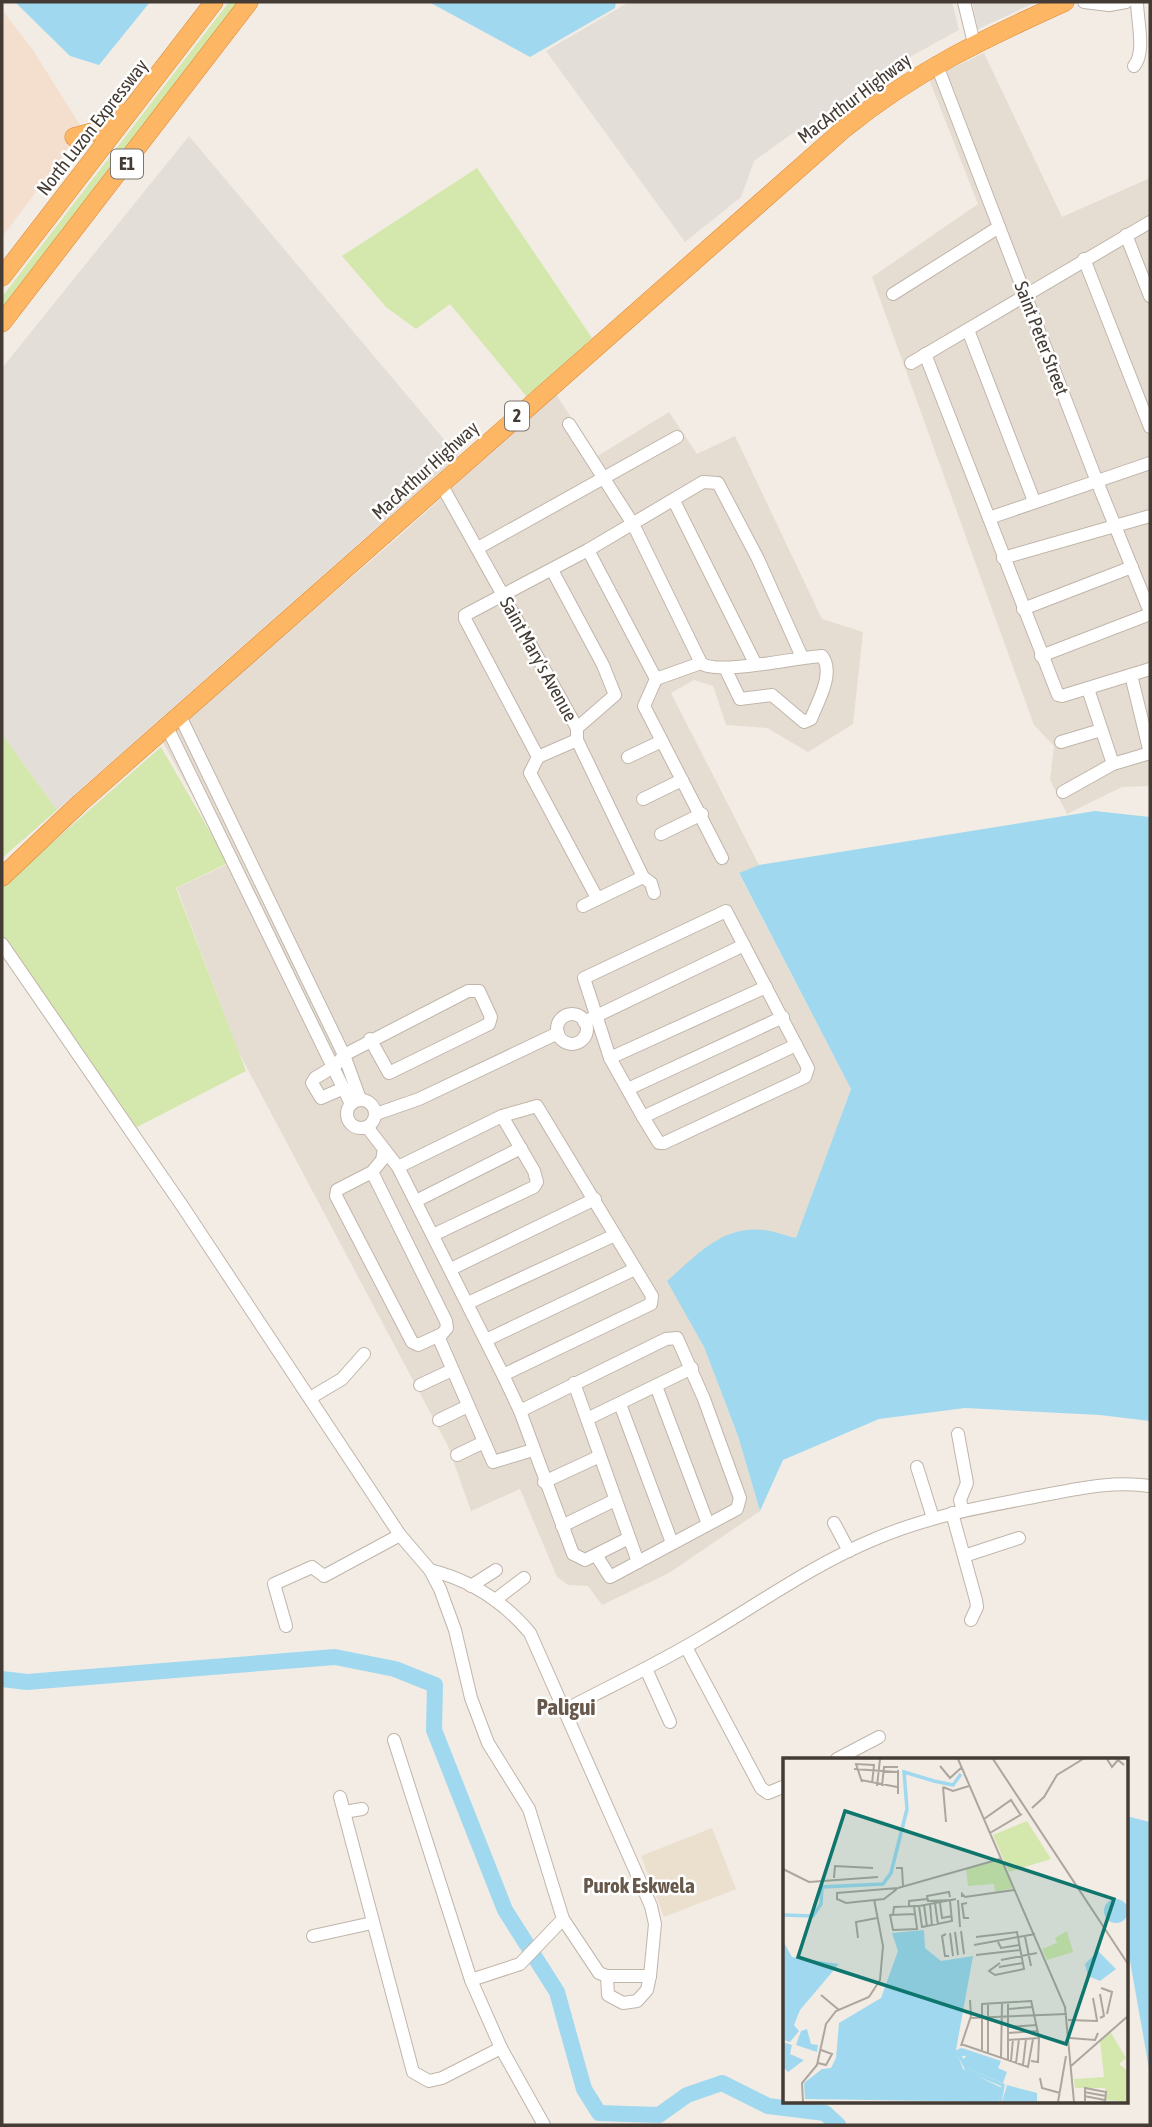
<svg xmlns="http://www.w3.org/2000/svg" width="1152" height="2127" viewBox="0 0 1152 2127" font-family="'Asap Condensed',sans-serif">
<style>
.residential{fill:#e6ddd2}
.commercial{fill:#f4dfcf}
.industrial{fill:#e4ded9}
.education{fill:#ebdfce}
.green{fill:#d4e7ac}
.water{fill:#a0d9ef}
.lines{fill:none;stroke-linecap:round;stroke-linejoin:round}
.river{stroke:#a0d9ef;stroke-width:16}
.minor-casing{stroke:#c0b5aa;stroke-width:14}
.highway-casing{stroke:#dc8834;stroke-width:19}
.minor{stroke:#fff;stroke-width:12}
.highway{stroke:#fdb664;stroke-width:18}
.labels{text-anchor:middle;stroke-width:5;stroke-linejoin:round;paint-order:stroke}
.shield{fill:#fff;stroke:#7c7671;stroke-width:2}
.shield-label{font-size:18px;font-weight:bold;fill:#443c34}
.street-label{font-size:19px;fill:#443c34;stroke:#fff}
.neighbourhood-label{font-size:21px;font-weight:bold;fill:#67584b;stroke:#fff}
.quarter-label{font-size:23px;font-weight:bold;fill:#67584b;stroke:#fff}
.inset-river{fill:none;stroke:#a0d9ef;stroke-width:3.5}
.inset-road{fill:none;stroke:#aca69e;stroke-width:2}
.view{fill:#0f766e;fill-opacity:0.15;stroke:#0f766e;stroke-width:3.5}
.inset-edge{fill:none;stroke:#443c34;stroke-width:3.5}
</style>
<rect width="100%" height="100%" fill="#f2ece4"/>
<g class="residential">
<polygon points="984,53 1062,217 1150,178 1150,786 1122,787 1067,814 1050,780 1054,746 1034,725 872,277 978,204 929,79"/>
<polygon points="556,394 596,457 669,412 697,454 735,436 822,619 863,632 853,724 808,752 767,728 726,725 713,686 694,680 671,693 759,865 739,874 851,1089 796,1239 766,1230 668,1281 704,1347 738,1436 760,1511 669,1573 602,1605 588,1586 568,1585 557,1577 520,1489 471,1511 448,1446 238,1051 177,888 230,863 162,741 396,539"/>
</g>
<polygon class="commercial" points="2,10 33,50 83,130 2,237"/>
<g class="industrial">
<polygon points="629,2 952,2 959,30 908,58 848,100 805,136 793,133 754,161 741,197 685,242 546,51"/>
<polygon points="972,2 1036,2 978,29"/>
<polygon points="189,136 458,456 57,810 2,734 2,368"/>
</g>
<polygon class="education" points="712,1828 736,1889 664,1917 641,1856"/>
<g class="green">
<polygon points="229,2 238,2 2,308 2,297"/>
<polygon points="477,168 592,338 527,397 450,304 416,329 386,307 342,256"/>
<polygon points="2,734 57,810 2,858"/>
<polygon points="161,747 228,863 176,888 246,1071 135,1128 2,936 2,887"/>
</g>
<g class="water">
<polygon points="15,2 150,2 99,65 70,56"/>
<polygon points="429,2 616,2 615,8 530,57"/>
<path d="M 1095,811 L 1150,817 L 1150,1421 L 1100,1415 L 965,1408 L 879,1419 L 783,1460 L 760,1511 L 738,1436 L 704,1347 L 667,1281 C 697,1255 722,1225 764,1230 C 775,1231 786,1236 796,1238 L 851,1089 L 739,873 L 759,865 Z"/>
<polygon points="1126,1816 1150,1822 1150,2074 1126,1938"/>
</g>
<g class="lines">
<polyline class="river" points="2,1679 27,1682 335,1657 395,1669 435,1685 434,1730 505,1910 557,1992 584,2089 599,2113 659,2115 687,2095 722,2083 768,2106 825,2113 838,2125"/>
<defs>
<g id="minor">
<polyline points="964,2 974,43"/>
<polyline points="1084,2 1109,5 1126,2"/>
<polyline points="936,63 1096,479 1150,612"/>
<path d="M 1134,66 C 1146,53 1137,19 1137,2"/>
<polyline points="1126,235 1150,296"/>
<polyline points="1084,259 1150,427"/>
<polyline points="893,294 999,227"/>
<polyline points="968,330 1034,501"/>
<polyline points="925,354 1058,695 1062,696 1150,669"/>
<polyline points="911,363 1150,222"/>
<polyline points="569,424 633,524 701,663"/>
<polyline points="441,484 577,728 577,740 643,877 651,883 654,893"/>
<polyline points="674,501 755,663"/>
<polyline points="989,518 1150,463"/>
<polyline points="478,548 677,437"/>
<polyline points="588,550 656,679 644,706 722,858"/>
<polyline points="1003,558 1150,516"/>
<polyline points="552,570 603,665 615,695 577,728"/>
<polyline points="1023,609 1132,567"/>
<polyline points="1041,656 1150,614"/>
<polyline points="1131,675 1150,753"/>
<path d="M 656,679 L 701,663 C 716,676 798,657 822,656 C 835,673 818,701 811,719 L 804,722 L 772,695 L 740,699 L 725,668"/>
<polyline points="1088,689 1113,764"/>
<polyline points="180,716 344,1055 360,1099"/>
<polyline points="167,727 351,1104"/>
<polyline points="1061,742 1101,730"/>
<polyline points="538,757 577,740"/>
<polyline points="628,757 662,741"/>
<polyline points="1063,792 1113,764 1150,753"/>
<polyline points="643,799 682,780"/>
<polyline points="661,834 702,814"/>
<polyline points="597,898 530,773 538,757 465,619 465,615 588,550 703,482 718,483 758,559 802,657"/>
<polyline points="583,906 643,877"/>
<polygon points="726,911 796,1045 643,1117 610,1058 584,978"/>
<polyline points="2,944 183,1207 400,1535 430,1570 440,1589 455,1630 471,1698 488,1743 529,1809 563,1919 599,1973 607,1976 608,1995 623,2003 637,2001 647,1990 650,1976"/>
<circle cx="572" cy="1029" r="15"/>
<polyline points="584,1022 744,945"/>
<polyline points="610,1058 766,987"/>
<polyline points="344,1088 321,1098 312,1083 315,1078 335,1066 344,1055 468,991 479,991 491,1017 489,1024 389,1073 370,1039"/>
<polyline points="628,1089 783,1017"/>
<circle cx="361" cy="1114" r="14"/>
<polyline points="376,1114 419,1099 558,1033"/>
<polyline points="643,1117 659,1143 664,1143 805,1077 808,1068 796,1045"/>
<polyline points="367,1127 398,1167 503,1375 651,1304 652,1296 537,1106 502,1116 398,1167"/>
<polyline points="372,1172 337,1190 336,1196 412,1342 418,1345 442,1334 447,1328 446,1321 372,1172 382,1160 384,1149"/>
<polyline points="416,1201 521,1148"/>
<polyline points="433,1235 534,1187 537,1182 534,1171 502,1116"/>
<polyline points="451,1269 595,1199"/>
<polyline points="468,1303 615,1235"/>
<polyline points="438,1336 493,1462 533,1450"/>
<polyline points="486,1340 635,1269"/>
<polyline points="503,1375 520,1411 666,1339 677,1338 704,1399 740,1498 737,1509 638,1562 574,1383"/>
<polyline points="420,1385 452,1370"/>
<polyline points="656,1386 708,1524"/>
<polyline points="310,1398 342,1379 364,1354"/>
<polyline points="620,1404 672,1543"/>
<polyline points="520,1411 573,1554 585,1560 629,1538"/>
<polyline points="587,1419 692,1368"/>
<polyline points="439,1420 468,1406"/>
<polyline points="958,1434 967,1483 960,1500 963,1511"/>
<polyline points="457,1455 484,1442"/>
<polyline points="917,1467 933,1518"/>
<polyline points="544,1482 600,1456"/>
<polyline points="952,1513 976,1600 977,1607 971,1620"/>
<polyline points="834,1523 849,1551"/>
<polyline points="562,1526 613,1501"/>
<polyline points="596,1555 610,1577 638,1562"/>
<polyline points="964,1556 1019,1538"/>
<path d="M 430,1570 C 470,1580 504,1602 530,1633 L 651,1906 L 655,1924 L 650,1976 L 607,1976"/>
<polyline points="471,1586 496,1570"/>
<polyline points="495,1600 524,1578"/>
<polyline points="286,1626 274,1584 312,1567 324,1576 400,1535"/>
<polyline points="686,1647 761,1788 768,1793 785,1786"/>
<polyline points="646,1669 670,1722"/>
<path d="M 563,1711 C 610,1686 658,1664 704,1636 C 760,1603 814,1564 875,1539 C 926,1517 980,1507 1034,1497 C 1072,1490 1112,1480 1150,1486"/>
<polyline points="394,1740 471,1980 501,2048 544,2125"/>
<polyline points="837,1759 879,1737"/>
<polyline points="340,1797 413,2072 429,2081 442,2078 501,2048"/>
<polyline points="344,1812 362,1809"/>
<polyline points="313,1936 372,1923"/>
<polyline points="471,1980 520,1964 563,1919"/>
</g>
<g id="highway">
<polyline points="74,137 96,131 121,113"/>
<polyline points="2,277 214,2"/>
<polyline points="2,323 249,2"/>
<path d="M 2,877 L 80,803 L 845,128 C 916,71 983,39 1065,2"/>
</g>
</defs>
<use href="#minor" class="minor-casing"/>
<use href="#highway" class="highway-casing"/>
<use href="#minor" class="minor"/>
<use href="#highway" class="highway"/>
</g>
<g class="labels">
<g class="shield">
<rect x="111" y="149.5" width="32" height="29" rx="5"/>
<rect x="505" y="401.5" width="24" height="29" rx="5"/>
</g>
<g class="shield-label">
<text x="127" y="170">E1</text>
<text x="517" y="422">2</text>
</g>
<g class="street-label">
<text transform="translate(854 98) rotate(-37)" y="7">MacArthur Highway</text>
<text transform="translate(92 127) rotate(-52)" y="7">North Luzon Expressway</text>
<text transform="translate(1042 338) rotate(69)" y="7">Saint Peter Street</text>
<text transform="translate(425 470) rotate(-42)" y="7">MacArthur Highway</text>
<text transform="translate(539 659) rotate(61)" y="7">Saint Mary's Avenue</text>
</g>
<g class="neighbourhood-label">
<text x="639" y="1893">Purok Eskwela</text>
</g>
<g class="quarter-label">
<text x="566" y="1715">Paligui</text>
</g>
</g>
<g transform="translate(783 1758)">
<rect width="345" height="345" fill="#f2ece4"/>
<path d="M 244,63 L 268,101 L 226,114 L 210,77 ZM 218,102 L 230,130 L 212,134 L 211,126 L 185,128 L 183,111 ZM 284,173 L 290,194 L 264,202 L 259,191 L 274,185 L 272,180 ZM 327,273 L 343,300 L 336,306 L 345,313 L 345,344 L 323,342 L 322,330 L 292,330 L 291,321 L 321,319 L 317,283 Z" fill="#d4e7ac"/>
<path d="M321 153a12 12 0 1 1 24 0a12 12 0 1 1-24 0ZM 141,172 L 142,190 L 158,203 L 190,198 L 173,292 L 180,311 L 219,330 L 215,344 L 22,341 L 21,325 L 39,311 L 48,310 L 53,300 L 56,265 L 98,240 L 115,193 L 109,175 ZM 0,183 L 9,199 L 56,206 L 17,252 L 11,267 L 16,273 L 7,284 L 0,282 ZM 315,193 L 333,211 L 317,223 L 305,218 L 302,206 ZM 24,271 L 28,286 L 35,287 L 34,294 L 13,287 L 18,273 ZM 0,284 L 9,287 L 7,296 L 21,302 L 5,314 L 0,309 ZM 179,290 L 218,303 L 215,310 L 224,314 L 220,325 L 183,310 L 179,303 L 183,298 L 177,298 L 175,291 ZM 224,327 L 254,335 L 254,344 L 219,344 Z" fill="#a0d9ef"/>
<path class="inset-river" d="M 151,23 L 170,27 L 178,16M 0,157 L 30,158 L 38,146 L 39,129 L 100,126 L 108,115 L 124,51 L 121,14 L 151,23M 174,292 L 184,312 L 220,327 L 217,344"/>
<path class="inset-road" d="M 175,1 L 282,249 L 291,344M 210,1 L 345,206M 324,1 L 329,9 L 335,2 L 341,7M 157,8 L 167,20 L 178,10M 71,11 L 114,14M 115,12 L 115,36M 78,22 L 114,29M 79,24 L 73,6 L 91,7 L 89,26M 94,28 L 97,1M 99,28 L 101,9 L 115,9M 160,29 L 163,64M 160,29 L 170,33 L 186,28M 249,50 L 261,39 L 274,17 L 300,1M 201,61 L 228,42 L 237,56M 207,75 L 239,56M 113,110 L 119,110 L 120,128M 0,111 L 26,124 L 95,119M 51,120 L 52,108 L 90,110M 167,139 L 166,134 L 144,138 L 145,143 L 170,142M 179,139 L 179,136 L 182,139 L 231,132M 54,141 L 63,145 L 101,141 L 114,131M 54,142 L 54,135 L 115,130 L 217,101M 175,142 L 177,169M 167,143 L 169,163 L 139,169 L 136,148 L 173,141M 152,145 L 155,167M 157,145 L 159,160 L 169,158M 184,145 L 179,146 L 181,160 L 186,160M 147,146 L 149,168M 141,147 L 144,169M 126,148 L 126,143 L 144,141M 132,156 L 107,157 L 110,172 L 134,171 L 134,170 L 132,156 L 131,148 L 136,148M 110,157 L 111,149 L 131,148M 178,173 L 181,196M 172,174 L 175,197M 167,175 L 170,198M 163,176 L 159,178 L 162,198 L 166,198M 193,179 L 234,174 L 241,211 L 212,217 L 206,213 L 217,205M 242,179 L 248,208M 75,180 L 73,164 L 94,160M 215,184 L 218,190 L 236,187M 191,187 L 252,176M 193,197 L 237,192M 218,202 L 254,195M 216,209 L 240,205M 318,230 L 329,234 L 324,256M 317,236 L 321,258 L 317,260M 38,237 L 56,252M 310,240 L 314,262M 248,242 L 256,280 L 255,304 L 248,303M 205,245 L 205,295M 225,251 L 249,249M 187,260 L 284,256M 285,262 L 315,263M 225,269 L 254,267M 225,275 L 255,273M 287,280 L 312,282 L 315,275M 225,282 L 256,280M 178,286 L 245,309 L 250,281M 178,288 L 188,258 L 187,242M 199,292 L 199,246 L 248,243M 218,300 L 219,245M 225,302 L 225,244M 228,303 L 230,281M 35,305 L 43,307 L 49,296 L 38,292M 233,305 L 236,281M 240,307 L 243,281M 288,308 L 345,258M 257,320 L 259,330 L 277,335M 301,334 L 323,338M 301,338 L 322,342M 302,343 L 302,330 L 323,334 L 322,344M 20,344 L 19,325 L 34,307 L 43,266 L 53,253 L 86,239 L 97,222 L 100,188 L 91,141M 275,344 L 283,298"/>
<path class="view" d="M 62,53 L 331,141 L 283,286 L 15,199 Z"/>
<rect width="345" height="345" class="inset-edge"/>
</g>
<rect width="1152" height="2127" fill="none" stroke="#443c34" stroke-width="7"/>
</svg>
